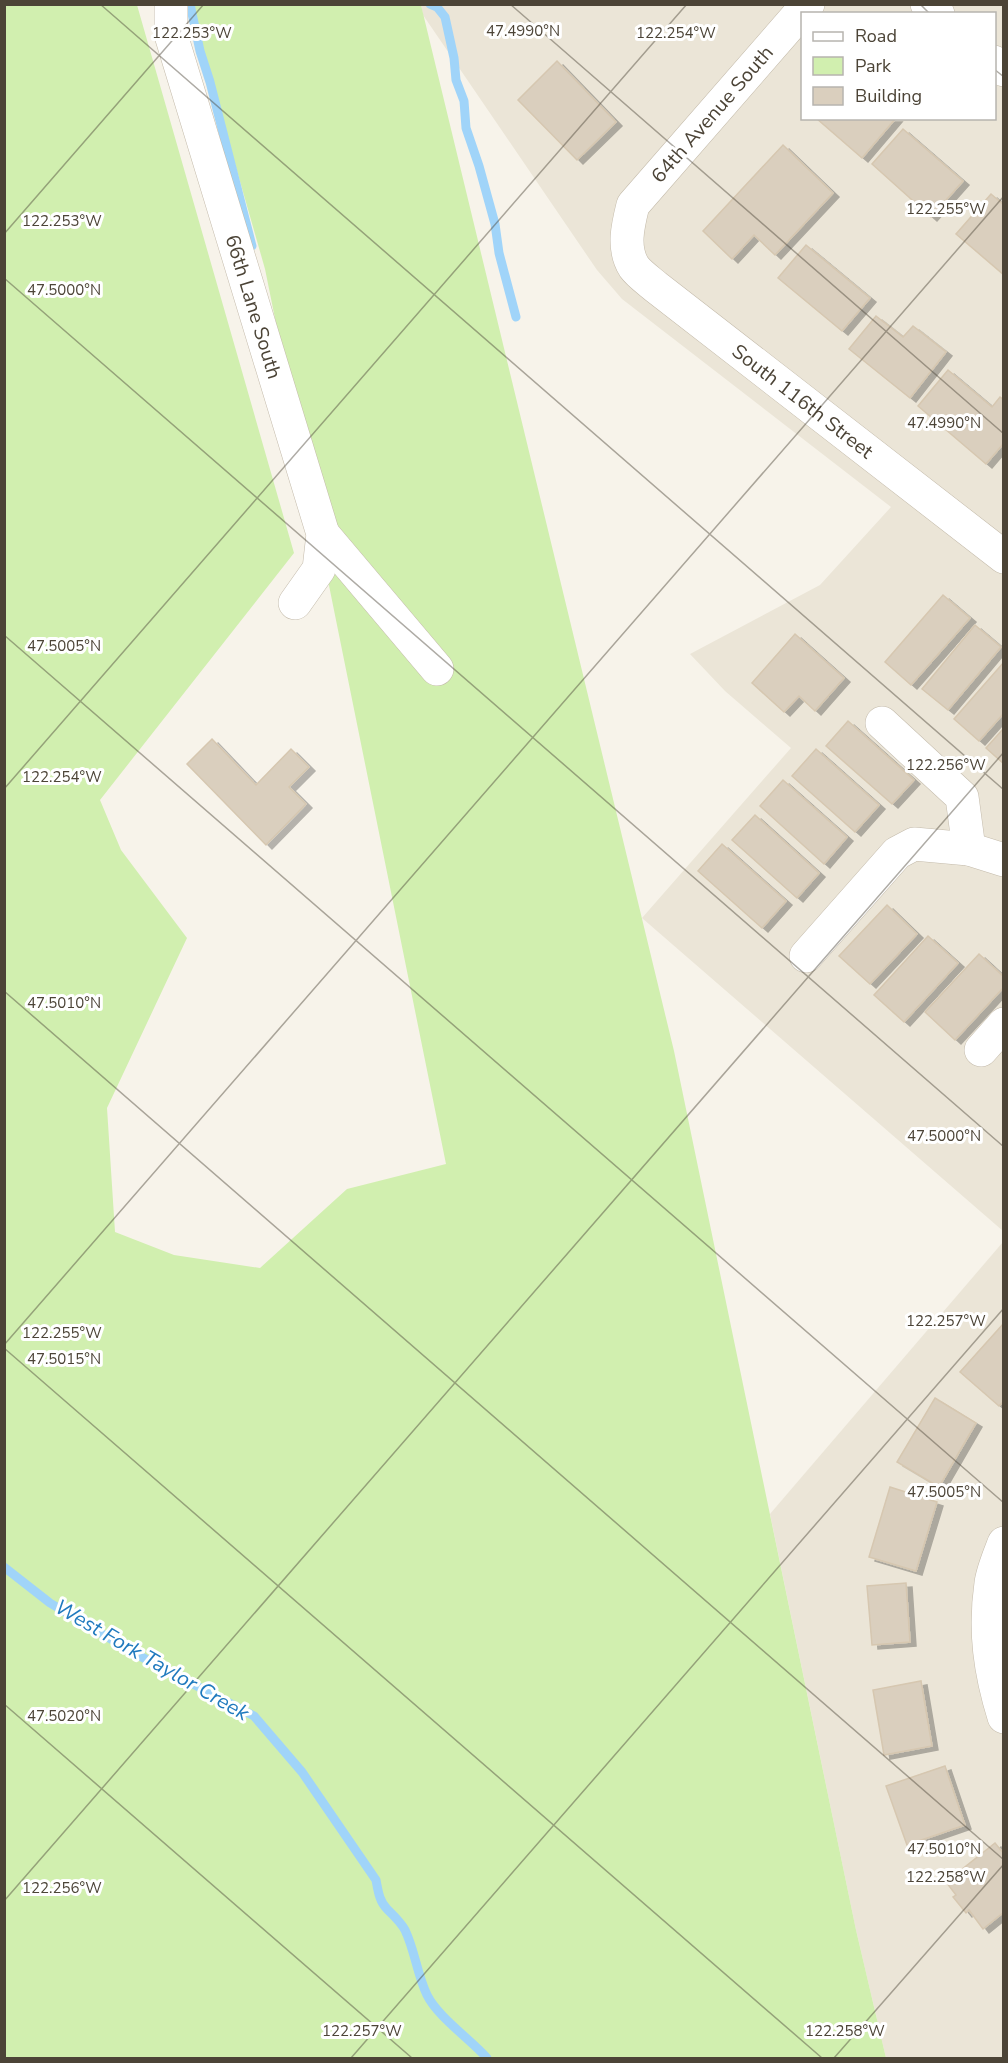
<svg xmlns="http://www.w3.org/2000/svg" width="1008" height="2063" viewBox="0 0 1008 2063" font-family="'Nunito Sans',sans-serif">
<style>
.residential{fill:#ebe5d7;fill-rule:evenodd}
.green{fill:#d1efaf}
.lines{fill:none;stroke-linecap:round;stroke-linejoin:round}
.stream{stroke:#a0d4f9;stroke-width:9}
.building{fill:#dacfbe;stroke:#d6c7b0;stroke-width:1.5;filter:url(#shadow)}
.minor-casing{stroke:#c4bbab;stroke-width:34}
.minor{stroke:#fff;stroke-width:33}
.ticks{fill:none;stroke:#4c4437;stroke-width:1.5;stroke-opacity:0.45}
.labels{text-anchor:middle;stroke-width:6;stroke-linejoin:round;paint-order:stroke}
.street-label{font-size:20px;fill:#4c4437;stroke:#fff}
.water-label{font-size:21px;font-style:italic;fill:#207abe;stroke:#fff}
.ticks-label{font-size:15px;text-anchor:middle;fill:#4c4437;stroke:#fff;stroke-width:6;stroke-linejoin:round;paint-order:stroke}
</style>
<defs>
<filter id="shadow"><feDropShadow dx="6" dy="4" stdDeviation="0" flood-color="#0004"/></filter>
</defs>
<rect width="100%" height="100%" fill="#f7f3ea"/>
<g class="residential">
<path d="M 421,5 L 1003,5 L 1003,1231 L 642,918 L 791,748 L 725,691 L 690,654 L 820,585 L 891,507 L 622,299 L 597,270 L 423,15 ZM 802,14 L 994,14 L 994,118 L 802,118 Z"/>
<polygon points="1003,1242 1003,2058 886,2058 856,1930 770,1514"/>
</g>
<polygon class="green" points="5,5 137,5 294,553 100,800 121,850 187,938 107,1108 115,1232 174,1255 260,1268 347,1189 446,1164 265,269 194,20 194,5 421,5 674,1051 856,1930 886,2058 5,2058"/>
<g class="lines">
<g class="stream">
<polyline points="190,4 200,51 210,82 252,246"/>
<polyline points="430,4 437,7 445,17 454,58 456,80 464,101 466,128 479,166 495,224 499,253 516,317"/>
<path d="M 4,1567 L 50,1603 L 136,1654 L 254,1716 L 302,1772 L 376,1880 C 378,1890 379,1901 387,1909 C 394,1916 400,1921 405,1930 C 415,1951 417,1974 427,1995 C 438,2017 470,2039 487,2058"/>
</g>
</g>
<g class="building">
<polygon points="557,61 616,122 577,160 518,100"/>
<polygon points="816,118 896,118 862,158"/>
<polygon points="903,129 963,181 931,217 872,164"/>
<polygon points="783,145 833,193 775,255 754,235 732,259 703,231"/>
<polygon points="991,194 1004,205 1004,275 956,234"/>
<polygon points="806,245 870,298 842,331 778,278"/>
<polygon points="876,316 903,337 913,326 946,352 910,398 849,349"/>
<polygon points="948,370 992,407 1000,397 1004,400 1004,443 986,464 918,406"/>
<polygon points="943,595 970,618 911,685 885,662"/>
<polygon points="975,625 1001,647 948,710 922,689"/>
<polygon points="795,634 844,678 815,711 799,696 784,712 752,683"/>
<polygon points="1004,662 1004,713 979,741 954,719"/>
<polygon points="848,721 914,780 892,804 826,746"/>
<polygon points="1004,728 1004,764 986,748"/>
<polygon points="212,739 256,785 291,749 309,767 289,787 306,804 266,845 187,764"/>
<polygon points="816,749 879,805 855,832 792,776"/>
<polygon points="783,780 847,837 824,864 760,806"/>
<polygon points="755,815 819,873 797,898 732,840"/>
<polygon points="722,844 786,901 762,928 698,871"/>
<polygon points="887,905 917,934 870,984 839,956"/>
<polygon points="928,936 958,963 904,1022 874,995"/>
<polygon points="979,954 1004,977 1004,987 955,1040 925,1012"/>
<polygon points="1004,1323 1004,1401 999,1406 960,1372"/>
<polygon points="935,1398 976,1423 939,1487 897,1462"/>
<polygon points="890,1487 937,1502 916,1571 869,1557"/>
<polygon points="906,1583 910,1642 872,1645 867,1586"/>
<polygon points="921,1681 932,1746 884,1755 873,1690"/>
<polygon points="945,1766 965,1825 907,1845 886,1786"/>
<polygon points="995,1843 1004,1854 1004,1912 983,1929 969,1910 966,1913 953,1897 956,1895 946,1882"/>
</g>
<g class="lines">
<defs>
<g id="minor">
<path id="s1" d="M 171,4 L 171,35 L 323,534 L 319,569 L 295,603"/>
<path id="s2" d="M 808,4 L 633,205 C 628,225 622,248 634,267 C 639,274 649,281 656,287 L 1004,557"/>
<polyline points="927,4 938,14"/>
<polyline points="994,62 1004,70"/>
<polyline points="323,534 437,669"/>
<polyline points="882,723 962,797 969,849"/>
<polyline points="806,956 897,853 914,844 969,849 1004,860"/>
<polyline points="981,1050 1004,1024"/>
<path d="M 1004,1543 C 999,1556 993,1570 991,1583 C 984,1631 990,1672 1004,1717"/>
</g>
</defs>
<use href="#minor" class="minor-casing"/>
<use href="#minor" class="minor"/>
</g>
<path class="ticks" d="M 100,4 L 1004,790M 510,4 L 1004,434M 920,4 L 930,14M 994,69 L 1004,77M 4,234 L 204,4M 4,278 L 1004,1147M 4,635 L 1004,1503M 4,789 L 687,4M 4,991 L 1004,1860M 4,1345 L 1004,196M 4,1348 L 822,2058M 4,1704 L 412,2058M 4,1901 L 1004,752M 351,2058 L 1004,1308M 834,2058 L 1004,1864"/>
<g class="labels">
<g class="street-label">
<text transform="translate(712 114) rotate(-49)" y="7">64th Avenue South</text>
<text dy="7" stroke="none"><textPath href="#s1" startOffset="315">66th Lane South</textPath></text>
<text dy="7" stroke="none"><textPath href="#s2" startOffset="546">South 116th Street</textPath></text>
</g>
<g class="water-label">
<text transform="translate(152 1660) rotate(30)" y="7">West Fork Taylor Creek</text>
</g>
</g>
<g class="ticks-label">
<text x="523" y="36">47.4990°N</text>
<text x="192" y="38">122.253°W</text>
<text x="676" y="38">122.254°W</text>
<text x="946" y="214">122.255°W</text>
<text x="62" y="226">122.253°W</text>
<text x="64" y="295">47.5000°N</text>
<text x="944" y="428">47.4990°N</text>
<text x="64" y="651">47.5005°N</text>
<text x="946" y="770">122.256°W</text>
<text x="62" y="782">122.254°W</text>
<text x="64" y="1008">47.5010°N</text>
<text x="944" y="1141">47.5000°N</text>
<text x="946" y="1326">122.257°W</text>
<text x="62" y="1338">122.255°W</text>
<text x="64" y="1364">47.5015°N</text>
<text x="944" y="1497">47.5005°N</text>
<text x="64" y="1721">47.5020°N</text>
<text x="944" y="1854">47.5010°N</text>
<text x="946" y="1882">122.258°W</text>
<text x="62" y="1893">122.256°W</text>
<text x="362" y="2036">122.257°W</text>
<text x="845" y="2036">122.258°W</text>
</g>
<rect width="1008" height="2063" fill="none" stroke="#4c4437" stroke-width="12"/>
<rect x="801" y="12" width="195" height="108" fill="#ffffff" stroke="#b7b4af" stroke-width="1.5"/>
<rect x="813" y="32" width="30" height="9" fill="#ffffff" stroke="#b7b4af" stroke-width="1.5"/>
<text x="855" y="42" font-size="18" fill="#4c4437">Road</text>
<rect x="813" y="57" width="30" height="18" fill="#d1efaf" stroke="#b7b4af" stroke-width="1.5"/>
<text x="855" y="72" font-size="18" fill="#4c4437">Park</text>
<rect x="813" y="87" width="30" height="18" fill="#dacfbe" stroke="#b7b4af" stroke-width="1.5"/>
<text x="855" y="102" font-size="18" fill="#4c4437">Building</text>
</svg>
